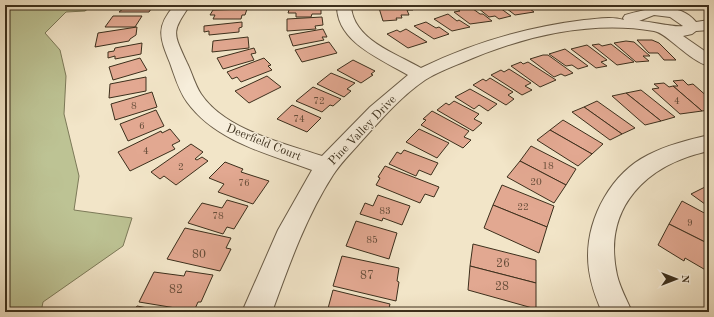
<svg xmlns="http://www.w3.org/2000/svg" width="714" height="317" viewBox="0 0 714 317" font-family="'Old Standard TT',serif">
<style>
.green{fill:#bdc394;stroke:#7c7958}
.building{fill:#e2a891;stroke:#3c2f1c}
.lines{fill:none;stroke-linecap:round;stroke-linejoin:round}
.minor-casing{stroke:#6a5c47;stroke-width:2}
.minor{fill:#f7eedb;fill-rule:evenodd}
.labels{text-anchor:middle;stroke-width:3;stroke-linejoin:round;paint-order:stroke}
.number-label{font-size:10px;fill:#664d39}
.street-label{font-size:12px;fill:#3c2f1c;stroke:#f7eedb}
.near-number-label{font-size:12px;fill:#664d39}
</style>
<rect width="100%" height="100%" fill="#f2e5c8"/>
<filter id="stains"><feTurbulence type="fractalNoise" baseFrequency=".005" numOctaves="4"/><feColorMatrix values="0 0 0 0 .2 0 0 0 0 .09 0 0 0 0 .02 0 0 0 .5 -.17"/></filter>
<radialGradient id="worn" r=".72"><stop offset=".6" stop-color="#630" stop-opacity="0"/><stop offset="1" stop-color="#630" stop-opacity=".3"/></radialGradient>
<polygon class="green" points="5,5 93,5 85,11 66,12 45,33 60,50 66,76 64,114 79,176 74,210 132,218 123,246 43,302 41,312 5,312"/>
<g class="building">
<polygon points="128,5 159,5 156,9 151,9 149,12 119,12"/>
<polygon points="228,5 257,5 257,7 227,7"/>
<polygon points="490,5 496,5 511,16 499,19 495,16 489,17 478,8"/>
<polygon points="502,5 525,5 534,12 515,15"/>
<polygon points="528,5 552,5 557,9 533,9"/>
<polygon points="557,5 575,5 578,8 562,9"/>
<polygon points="608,5 630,5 632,7 610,7"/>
<polygon points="412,6 413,10 407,10 409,15 401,15 402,18 396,18 397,20 383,21 379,8"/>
<polygon points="469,6 480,14 483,14 492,21 470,24 454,12 460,11 457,9"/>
<polygon points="290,7 321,7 321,14 312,14 311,17 296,17 296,13 288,13"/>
<polygon points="247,9 245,15 242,15 241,19 213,19 215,15 210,15 213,10"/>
<polygon points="448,14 457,21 459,20 470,27 452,31 434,19"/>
<polygon points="113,16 142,16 135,27 105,27"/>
<polygon points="322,17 323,25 315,26 316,29 287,31 287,19"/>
<polygon points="242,22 242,27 239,28 239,32 209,35 209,31 204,32 204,26"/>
<polygon points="426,22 436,28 439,27 449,34 434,39 414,26"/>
<polygon points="137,27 136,35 130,39 129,41 95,47 98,33"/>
<polygon points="323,29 327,37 322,37 324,40 293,46 289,35"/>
<polygon points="406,29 427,42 408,48 387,34 397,30 400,32"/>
<polygon points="248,37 249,48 212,52 213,41"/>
<polygon points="637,40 652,40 659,43 676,60 664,60 658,53 649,53"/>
<polygon points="626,41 634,42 650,56 643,56 649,61 636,62 614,43"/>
<polygon points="329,42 337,53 302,62 295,50"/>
<polygon points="142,43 141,54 115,59 115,56 108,58 108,52 114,51 115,48"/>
<polygon points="599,44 602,46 611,44 634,62 617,65 592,45"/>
<polygon points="587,45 607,60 601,62 607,66 596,68 571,49"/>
<polygon points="254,48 256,53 251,54 254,60 223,69 217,58"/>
<polygon points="565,49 588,66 578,69 572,65 566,66 549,54"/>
<polygon points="543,55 548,55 573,73 565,76 561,74 554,77 530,59"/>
<polygon points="140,58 147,70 113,80 109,67"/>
<polygon points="264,58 271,65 268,66 272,70 241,82 237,77 232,79 227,72"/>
<polygon points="353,60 375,71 371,74 373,75 361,83 337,70"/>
<polygon points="521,62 523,64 528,62 556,80 540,87 511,66"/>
<polygon points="509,69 531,83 525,86 532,90 522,95 491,75 501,70 504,72"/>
<polygon points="331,73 355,83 347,89 351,91 344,97 317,84"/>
<polygon points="267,76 281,87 249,103 235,91"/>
<polygon points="146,77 146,91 109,98 110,84"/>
<polygon points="490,78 513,92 508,95 514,99 506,105 473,85 483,79 486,81"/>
<polygon points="683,80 688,85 693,84 709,98 709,110 702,111 673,86 678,86 673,81"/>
<polygon points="664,83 669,87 673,86 702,111 680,114 652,89 659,88 654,84"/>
<polygon points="313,87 341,99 333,106 330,105 322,112 296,101"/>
<polygon points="470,89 497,104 488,111 479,105 474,109 455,97"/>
<polygon points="641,90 675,117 661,121 626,93"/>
<polygon points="152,92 157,107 115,120 111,104"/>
<polygon points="626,93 661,121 645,125 612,96"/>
<polygon points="454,101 479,114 474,119 482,123 473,131 437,110 446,103 449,105"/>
<polygon points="597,101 635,128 622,134 584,107"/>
<polygon points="292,105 321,118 307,132 277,119"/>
<polygon points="584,107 622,134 610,140 572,112"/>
<polygon points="156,110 164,126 128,141 120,124"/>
<polygon points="432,111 469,131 464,137 471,140 463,148 421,125 426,120 423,119"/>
<polygon points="563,120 603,144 592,154 550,130"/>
<polygon points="170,129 180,141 172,145 175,149 130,171 118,152 161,131 162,133"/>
<polygon points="419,129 449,143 437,158 406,142"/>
<polygon points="550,130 592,154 578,166 537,140"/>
<polygon points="191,144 203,152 195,159 197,160 202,157 208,161 176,185 164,176 160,179 151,172"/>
<polygon points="531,146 576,169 566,185 520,161"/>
<polygon points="404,150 438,163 431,175 419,170 416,176 389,164 397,152 401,154"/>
<polygon points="520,161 566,185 554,203 507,177"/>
<polygon points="225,162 243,169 241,172 269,181 253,204 218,192 224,184 209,178"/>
<polygon points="385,166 439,187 434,197 425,194 420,203 376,185 380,178 378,177"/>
<polygon points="502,185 554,206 547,227 493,205"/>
<polygon points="709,185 709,207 691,194"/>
<polygon points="378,195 410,206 402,225 383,218 382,221 360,214 365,203 373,206"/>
<polygon points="227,200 248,206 234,229 227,227 223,234 188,223 202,203 222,208"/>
<polygon points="682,201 708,215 706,218 709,220 709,244 669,224"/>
<polygon points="493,205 547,227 539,253 484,228"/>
<polygon points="356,221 397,233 389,259 346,246"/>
<polygon points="669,224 709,244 709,272 685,258 684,261 658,245"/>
<polygon points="185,228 231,238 226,248 231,249 220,271 167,259"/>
<polygon points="473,244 536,260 536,283 470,266"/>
<polygon points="342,256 399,268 397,281 399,282 396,301 333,286"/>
<polygon points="470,266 536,283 536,309 468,290"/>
<polygon points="186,271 213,275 201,302 198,302 194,311 139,302 154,272 184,276"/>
<polygon points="333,290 390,304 388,312 327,312"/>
<polygon points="137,306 169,312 133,312"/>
</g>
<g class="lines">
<defs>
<g id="minor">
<path d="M 175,5 L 190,5 C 171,33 173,32 187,63 C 192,73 195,85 201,94 C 225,130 283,143 322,156 L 370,107 L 408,75 C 381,59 336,42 337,5 L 351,5 C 352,39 395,53 421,68 C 472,43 527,27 584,20 C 597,19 611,16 624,20 L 623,18 L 625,15 C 647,9 678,0 696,22 L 709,20 L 709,30 L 696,31 L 692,34 L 683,36 L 709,54 L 709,66 C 689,61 667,33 654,31 C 589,20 520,37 461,63 C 449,68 436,73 425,80 C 400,97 379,122 358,145 C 350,154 340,164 333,175 C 306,217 289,265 272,312 L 242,312 L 278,230 L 312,170 C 269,154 216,142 187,102 C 179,91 175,77 170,63 C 160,38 155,27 175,5 ZM 654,15 L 670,17 L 683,26 C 676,28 649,21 639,21 Z"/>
<path d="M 709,135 L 709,151 C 647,164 602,207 617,275 C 620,288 627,300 632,312 L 602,312 C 594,294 588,276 588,256 C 588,216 612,173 648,155 C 667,145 688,140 709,135 Z"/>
</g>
</defs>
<use href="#minor" class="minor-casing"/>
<use href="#minor" class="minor"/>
</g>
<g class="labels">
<g class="number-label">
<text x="319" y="104">72</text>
<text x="677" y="104">4</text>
<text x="134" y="109">8</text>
<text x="299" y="122">74</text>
<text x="142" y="129">6</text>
<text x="146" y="154">4</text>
<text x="548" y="169">18</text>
<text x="181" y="170">2</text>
<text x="536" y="185">20</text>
<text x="244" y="186">76</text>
<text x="523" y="210">22</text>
<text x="385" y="214">83</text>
<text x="218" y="219">78</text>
<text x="690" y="226">9</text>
<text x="372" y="243">85</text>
</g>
<g class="street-label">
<text transform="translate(362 130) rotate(-46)" y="4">Pine Valley Drive</text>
<text transform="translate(264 142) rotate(22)" y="4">Deerfield Court</text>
</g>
<g class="near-number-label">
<text x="199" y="258">80</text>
<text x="503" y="267">26</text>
<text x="367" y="279">87</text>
<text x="502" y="290">28</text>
<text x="176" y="293">82</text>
</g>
</g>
<rect width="714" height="317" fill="none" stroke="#f2e5c8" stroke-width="20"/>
<rect x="6" y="6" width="702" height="305" fill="none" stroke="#3c2f1c" stroke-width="2"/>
<rect x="10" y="10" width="694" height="297" fill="none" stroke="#3c2f1c"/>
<g transform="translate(676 279) rotate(90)" stroke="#f7eedb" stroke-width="3" paint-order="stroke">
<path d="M0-3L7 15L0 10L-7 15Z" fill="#3c2f1c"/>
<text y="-6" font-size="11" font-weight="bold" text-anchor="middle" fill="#3c2f1c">N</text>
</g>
<rect width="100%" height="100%" filter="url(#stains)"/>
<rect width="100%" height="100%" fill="url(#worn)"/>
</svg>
